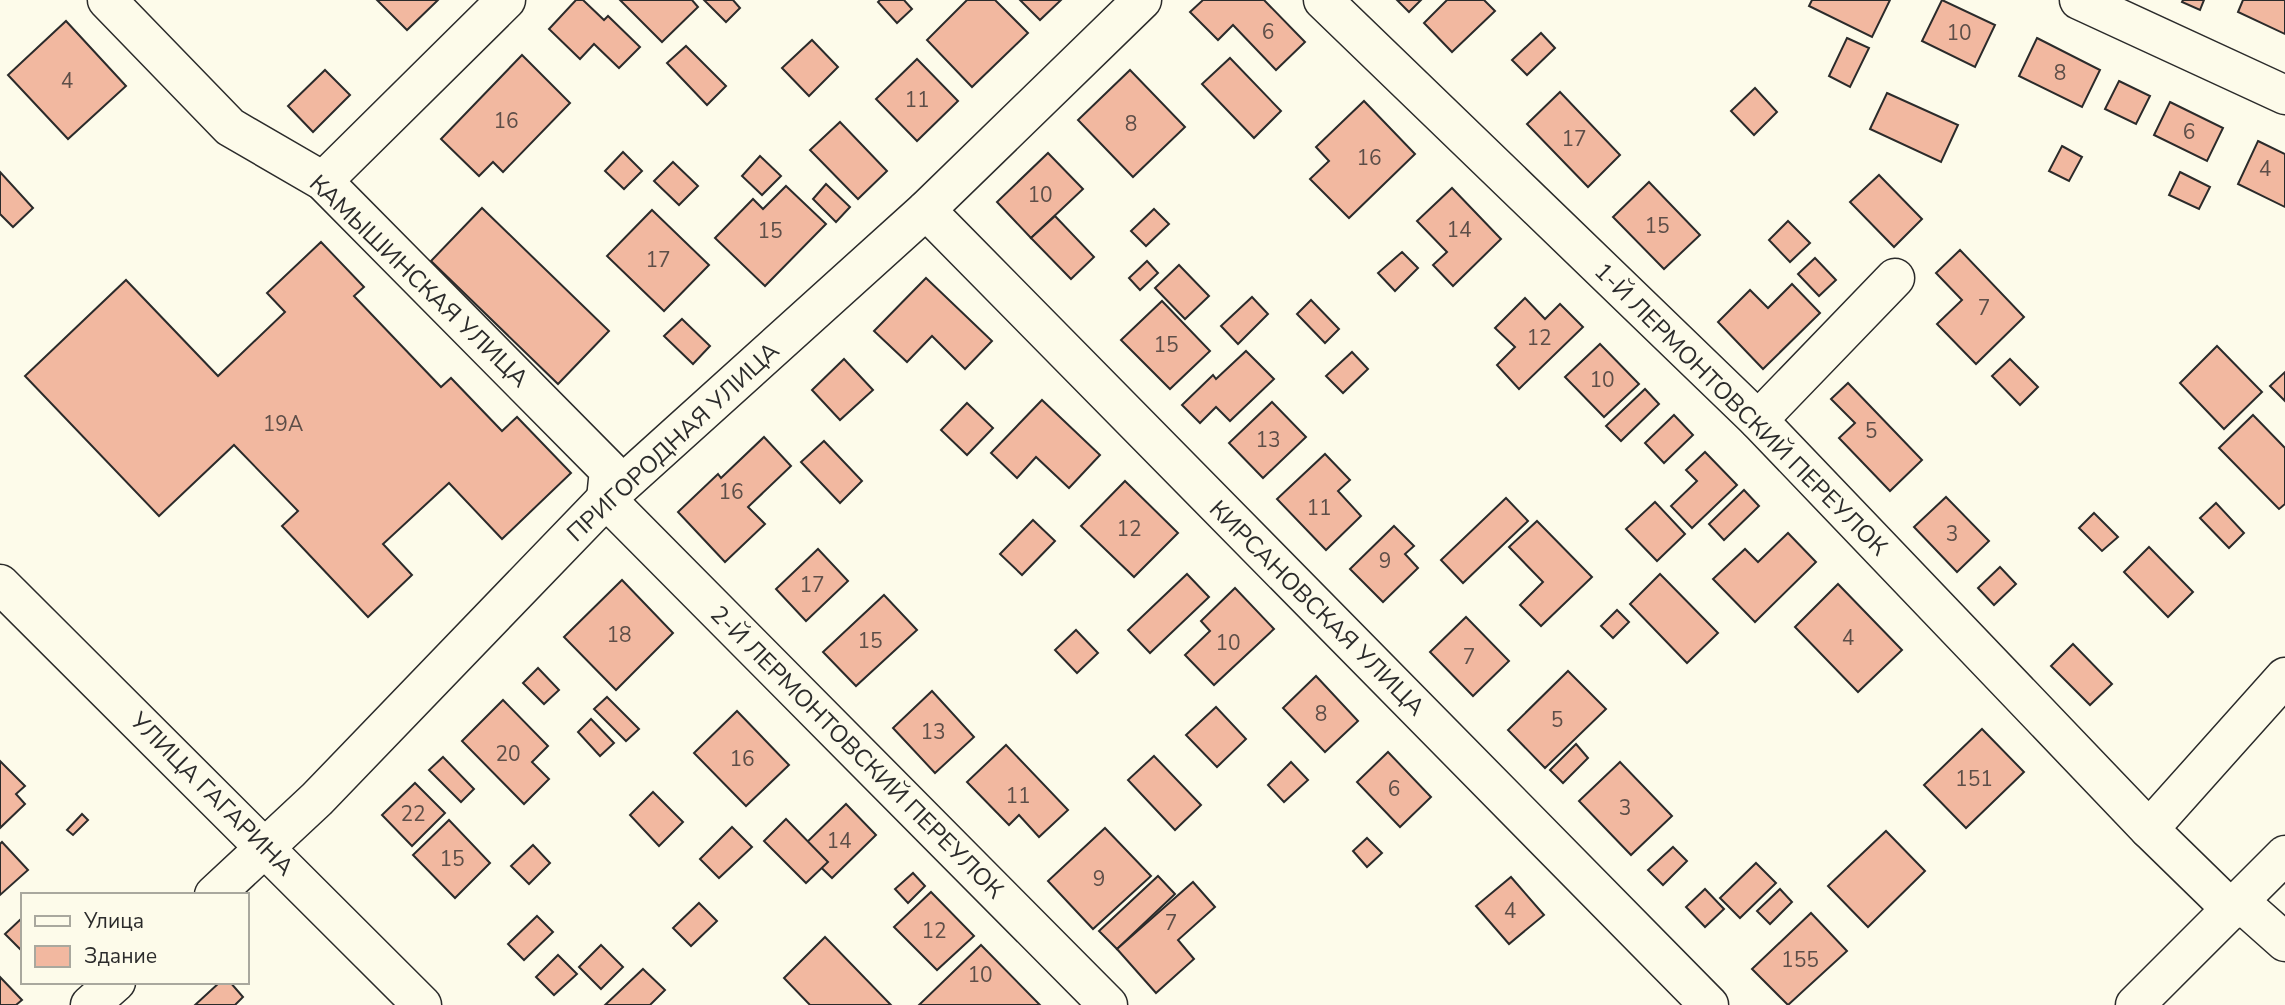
<svg xmlns="http://www.w3.org/2000/svg" width="2285" height="1005" viewBox="0 0 2285 1005" font-family="'Nunito Sans',sans-serif">
<style>
.building{fill:#f2b8a0;stroke:#2b2b2b;stroke-width:2}
.lines{fill:none;stroke-linecap:round;stroke-linejoin:round}
.minor-casing{stroke:#2b2b2b;stroke-width:41}
.major-casing{stroke:#2b2b2b;stroke-width:41}
.minor{stroke:#fdfbea;stroke-width:38}
.major{stroke:#fdfbea;stroke-width:38}
.labels{text-anchor:middle;stroke-width:5;stroke-linejoin:round;paint-order:stroke}
.number-label{font-size:21px;fill:#5d4e48}
.street-label{font-size:24px;fill:#2b2b2b;stroke:#fdfbea}
</style>
<rect width="100%" height="100%" fill="#fdfbea"/>
<g class="building">
<polygon points="377,0 438,0 407,30"/>
<polygon points="576,0 583,0 604,20 608,16 640,47 619,68 594,44 580,59 549,29"/>
<polygon points="620,0 692,0 698,7 662,42"/>
<polygon points="704,0 733,0 740,8 726,22"/>
<polygon points="880,0 904,0 912,9 897,23 878,2"/>
<polygon points="967,0 995,0 1028,33 972,87 927,40"/>
<polygon points="1020,0 1061,0 1040,20"/>
<polygon points="1203,0 1264,0 1305,42 1276,70 1233,25 1218,40 1190,12"/>
<polygon points="1397,0 1421,0 1409,12"/>
<polygon points="1447,0 1484,0 1495,11 1452,52 1424,23"/>
<polygon points="1812,0 1890,0 1872,37 1809,6"/>
<polygon points="1942,0 1995,25 1975,67 1922,41"/>
<polygon points="2183,0 2204,0 2200,10 2182,2"/>
<polygon points="2243,0 2285,0 2285,34 2238,12"/>
<polygon points="66,21 126,86 68,139 8,75"/>
<polygon points="1541,33 1555,48 1527,75 1512,60"/>
<polygon points="1847,38 1869,48 1850,87 1829,76"/>
<polygon points="2037,38 2100,70 2082,107 2019,76"/>
<polygon points="812,40 838,67 809,96 782,68"/>
<polygon points="686,46 726,86 707,105 667,63"/>
<polygon points="522,55 570,103 503,172 493,162 479,176 441,139"/>
<polygon points="1230,58 1281,111 1254,138 1202,84"/>
<polygon points="917,59 958,101 917,141 876,99"/>
<polygon points="325,70 350,95 313,132 288,106"/>
<polygon points="1130,70 1185,127 1133,177 1078,120"/>
<polygon points="2119,81 2150,96 2136,124 2105,109"/>
<polygon points="1755,88 1777,112 1754,135 1731,111"/>
<polygon points="1560,92 1620,155 1588,187 1527,124"/>
<polygon points="1887,93 1958,125 1941,162 1870,129"/>
<polygon points="1364,101 1415,154 1349,218 1310,179 1329,161 1316,147"/>
<polygon points="2170,102 2223,128 2207,161 2154,135"/>
<polygon points="840,122 887,171 858,199 810,150"/>
<polygon points="2258,141 2285,154 2285,207 2238,184"/>
<polygon points="2062,146 2082,157 2069,181 2049,171"/>
<polygon points="623,152 642,171 624,189 605,171"/>
<polygon points="1048,153 1083,189 1031,238 997,202"/>
<polygon points="760,156 781,176 762,195 742,176"/>
<polygon points="673,162 698,186 679,205 654,181"/>
<polygon points="0,172 33,208 13,227 0,214"/>
<polygon points="2180,172 2210,187 2199,209 2169,195"/>
<polygon points="1879,175 1922,219 1894,247 1850,202"/>
<polygon points="1649,182 1700,235 1664,269 1613,217"/>
<polygon points="826,184 850,207 836,222 813,199"/>
<polygon points="786,186 826,224 765,286 715,238 753,199 763,209"/>
<polygon points="1452,188 1501,239 1453,286 1433,265 1447,252 1417,221"/>
<polygon points="482,208 609,331 558,384 431,261"/>
<polygon points="1154,209 1169,224 1146,246 1131,231"/>
<polygon points="652,210 709,265 664,311 607,256"/>
<polygon points="1055,216 1094,257 1071,279 1031,238"/>
<polygon points="1788,221 1810,243 1790,262 1769,240"/>
<polygon points="321,242 364,287 354,296 441,387 451,378 502,431 517,417 571,473 502,539 449,483 383,544 412,575 368,617 282,526 298,511 234,445 159,516 25,376 126,280 218,376 285,312 267,293"/>
<polygon points="1960,250 2024,317 1976,364 1937,324 1962,300 1936,273"/>
<polygon points="1402,252 1418,268 1395,291 1378,273"/>
<polygon points="1815,258 1836,280 1819,296 1798,274"/>
<polygon points="1147,261 1158,273 1140,290 1129,278"/>
<polygon points="1179,265 1209,296 1185,319 1155,288"/>
<polygon points="926,278 992,341 965,369 932,336 907,362 874,331"/>
<polygon points="1792,284 1820,313 1763,369 1718,322 1750,290 1768,308"/>
<polygon points="1252,297 1268,314 1238,344 1221,326"/>
<polygon points="1525,298 1545,319 1560,304 1583,327 1519,389 1497,365 1515,347 1495,328"/>
<polygon points="1311,300 1339,329 1325,343 1297,314"/>
<polygon points="1162,301 1210,351 1170,389 1121,340"/>
<polygon points="682,319 710,346 693,364 664,336"/>
<polygon points="1600,344 1639,384 1604,417 1565,377"/>
<polygon points="2217,346 2262,392 2224,429 2180,383"/>
<polygon points="1246,351 1274,379 1230,421 1216,407 1200,423 1182,405 1213,375 1216,379"/>
<polygon points="1352,352 1368,369 1343,393 1326,376"/>
<polygon points="844,359 873,390 840,420 812,390"/>
<polygon points="2010,359 2038,387 2020,405 1992,376"/>
<polygon points="2285,372 2285,401 2270,386"/>
<polygon points="1848,383 1922,460 1890,491 1839,438 1855,423 1831,399"/>
<polygon points="1645,389 1659,404 1621,441 1606,426"/>
<polygon points="1042,400 1100,455 1069,488 1036,457 1017,478 991,453"/>
<polygon points="1272,402 1306,437 1263,478 1229,443"/>
<polygon points="967,403 993,428 967,455 941,430"/>
<polygon points="1674,415 1693,435 1664,463 1645,443"/>
<polygon points="2253,415 2285,448 2285,504 2279,509 2219,448"/>
<polygon points="764,437 791,466 748,507 765,524 725,562 678,512 718,474 721,478"/>
<polygon points="824,441 862,481 840,503 801,462"/>
<polygon points="1705,452 1737,485 1692,528 1671,506 1697,481 1686,470"/>
<polygon points="1325,454 1350,480 1338,491 1361,516 1326,550 1277,499"/>
<polygon points="1125,481 1178,533 1134,577 1081,526"/>
<polygon points="1744,490 1759,506 1724,540 1709,524"/>
<polygon points="1946,497 1989,541 1957,572 1914,527"/>
<polygon points="1506,498 1528,521 1463,583 1441,560"/>
<polygon points="1655,502 1685,534 1657,561 1626,529"/>
<polygon points="2216,503 2244,533 2229,548 2200,518"/>
<polygon points="2094,513 2118,537 2102,551 2079,528"/>
<polygon points="1033,520 1055,541 1022,575 1000,554"/>
<polygon points="1537,521 1592,577 1541,626 1520,605 1543,582 1509,547"/>
<polygon points="1394,526 1414,546 1405,554 1418,568 1383,602 1350,569"/>
<polygon points="1788,533 1816,562 1755,622 1713,579 1745,549 1758,562"/>
<polygon points="2149,547 2193,592 2168,617 2124,572"/>
<polygon points="818,549 848,581 806,621 776,589"/>
<polygon points="2000,567 2016,584 1994,605 1978,588"/>
<polygon points="1187,574 1209,597 1150,653 1128,630"/>
<polygon points="1660,574 1718,633 1687,663 1630,604"/>
<polygon points="622,580 673,633 616,690 564,637"/>
<polygon points="1838,584 1902,650 1858,692 1795,627"/>
<polygon points="1235,588 1274,629 1214,685 1185,655 1210,631 1201,621"/>
<polygon points="884,595 917,630 856,686 823,652"/>
<polygon points="1617,610 1629,622 1613,638 1601,626"/>
<polygon points="1466,617 1509,661 1473,696 1430,652"/>
<polygon points="1076,630 1098,653 1077,673 1055,650"/>
<polygon points="2073,644 2112,684 2090,705 2051,666"/>
<polygon points="538,668 559,690 544,704 523,683"/>
<polygon points="1568,671 1606,709 1545,768 1508,730"/>
<polygon points="1316,676 1358,721 1325,752 1283,708"/>
<polygon points="932,691 974,737 935,773 893,728"/>
<polygon points="607,697 639,729 626,741 594,709"/>
<polygon points="503,700 548,746 532,762 549,779 524,804 462,741"/>
<polygon points="1216,707 1246,739 1217,767 1186,735"/>
<polygon points="737,711 789,765 746,806 694,753"/>
<polygon points="591,719 614,743 600,756 578,732"/>
<polygon points="1982,729 2024,772 1966,828 1924,785"/>
<polygon points="1576,744 1588,758 1563,783 1550,770"/>
<polygon points="1006,745 1068,810 1039,837 1019,815 1009,825 967,782"/>
<polygon points="1388,752 1431,797 1400,827 1357,782"/>
<polygon points="1154,756 1201,805 1175,830 1128,780"/>
<polygon points="443,757 474,789 461,802 429,770"/>
<polygon points="0,761 25,786 16,794 25,804 0,828"/>
<polygon points="1291,762 1308,780 1284,802 1268,785"/>
<polygon points="1620,762 1672,816 1631,855 1579,801"/>
<polygon points="415,783 445,813 412,846 382,815"/>
<polygon points="653,792 683,822 659,846 630,815"/>
<polygon points="846,804 876,835 832,878 801,848"/>
<polygon points="82,814 88,820 73,835 67,830"/>
<polygon points="786,819 828,862 806,883 764,841"/>
<polygon points="449,820 490,863 455,898 413,855"/>
<polygon points="732,827 752,847 719,878 700,859"/>
<polygon points="1105,828 1151,876 1093,929 1048,881"/>
<polygon points="1886,831 1925,871 1868,927 1828,886"/>
<polygon points="1367,838 1382,853 1367,867 1353,851"/>
<polygon points="2,842 28,870 0,895 0,844"/>
<polygon points="533,845 550,863 529,884 511,866"/>
<polygon points="1673,847 1687,861 1663,885 1648,870"/>
<polygon points="1756,863 1776,883 1740,918 1720,898"/>
<polygon points="913,873 925,886 908,903 895,889"/>
<polygon points="1158,876 1175,894 1117,949 1099,931"/>
<polygon points="1511,877 1544,915 1509,944 1476,906"/>
<polygon points="1193,882 1215,907 1178,940 1194,959 1156,993 1117,949"/>
<polygon points="1705,889 1724,909 1705,927 1686,907"/>
<polygon points="1780,889 1792,902 1770,924 1757,911"/>
<polygon points="931,892 974,936 937,970 894,927"/>
<polygon points="699,903 717,921 691,946 673,928"/>
<polygon points="1811,913 1847,951 1788,1005 1752,969"/>
<polygon points="537,916 553,932 524,960 508,944"/>
<polygon points="23,917 23,952 5,934"/>
<polygon points="825,937 891,1005 810,1005 784,978"/>
<polygon points="601,945 623,967 601,989 579,967"/>
<polygon points="981,945 1040,1005 919,1005"/>
<polygon points="558,955 577,974 554,995 536,977"/>
<polygon points="643,969 665,990 650,1005 605,1005"/>
<polygon points="0,977 22,1000 16,1005 0,1005"/>
<polygon points="220,982 230,982 243,997 235,1005 195,1005"/>
</g>
<g class="lines">
<defs>
<g id="minor">
<polyline points="107,0 230,127 323,181 609,470 606,499 1108,1005"/>
<polyline points="1323,0 1758,420 2149,829"/>
<polyline points="2079,0 2285,95"/>
<polyline points="323,181 506,0"/>
<polyline points="926,210 1709,1005"/>
<polyline points="1758,420 1895,278"/>
<polyline points="214,895 317,799 606,499 926,210 1142,0"/>
<polyline points="2240,902 2285,942"/>
<polyline points="2232,910 2149,829 2285,677"/>
<polyline points="90,1005 116,982"/>
</g>
<g id="major">
<polyline points="0,584 422,1005"/>
<polyline points="2135,1005 2285,855"/>
</g>
</defs>
<use href="#minor" class="minor-casing"/>
<use href="#major" class="major-casing"/>
<use href="#minor" class="minor"/>
<use href="#major" class="major"/>
</g>
<g class="labels">
<g class="number-label">
<text x="1268" y="39">6</text>
<text x="1959" y="40">10</text>
<text x="2060" y="80">8</text>
<text x="67" y="88">4</text>
<text x="917" y="107">11</text>
<text x="506" y="128">16</text>
<text x="1131" y="131">8</text>
<text x="2189" y="139">6</text>
<text x="1574" y="146">17</text>
<text x="1369" y="165">16</text>
<text x="2265" y="176">4</text>
<text x="1040" y="202">10</text>
<text x="1657" y="233">15</text>
<text x="1459" y="237">14</text>
<text x="770" y="238">15</text>
<text x="658" y="267">17</text>
<text x="1984" y="315">7</text>
<text x="1539" y="345">12</text>
<text x="1166" y="352">15</text>
<text x="1602" y="387">10</text>
<text x="283" y="431">19А</text>
<text x="1871" y="438">5</text>
<text x="1268" y="447">13</text>
<text x="731" y="499">16</text>
<text x="1319" y="515">11</text>
<text x="1129" y="536">12</text>
<text x="1952" y="541">3</text>
<text x="1385" y="568">9</text>
<text x="812" y="592">17</text>
<text x="619" y="642">18</text>
<text x="1848" y="645">4</text>
<text x="870" y="648">15</text>
<text x="1228" y="650">10</text>
<text x="1469" y="664">7</text>
<text x="1321" y="721">8</text>
<text x="1557" y="727">5</text>
<text x="933" y="739">13</text>
<text x="508" y="761">20</text>
<text x="742" y="766">16</text>
<text x="1974" y="786">151</text>
<text x="1394" y="796">6</text>
<text x="1018" y="803">11</text>
<text x="1625" y="815">3</text>
<text x="413" y="821">22</text>
<text x="839" y="848">14</text>
<text x="452" y="866">15</text>
<text x="1099" y="886">9</text>
<text x="1510" y="918">4</text>
<text x="1171" y="930">7</text>
<text x="934" y="938">12</text>
<text x="1800" y="967">155</text>
<text x="980" y="982">10</text>
</g>
<g class="street-label">
<text transform="translate(419 281) rotate(44)" y="8">КАМЫШИНСКАЯ УЛИЦА</text>
<text transform="translate(1741 409) rotate(45)" y="8">1-Й ЛЕРМОНТОВСКИЙ ПЕРЕУЛОК</text>
<text transform="translate(673 442) rotate(-43)" y="8">ПРИГОРОДНАЯ УЛИЦА</text>
<text transform="translate(1317 608) rotate(45)" y="8">КИРСАНОВСКАЯ УЛИЦА</text>
<text transform="translate(857 752) rotate(45)" y="8">2-Й ЛЕРМОНТОВСКИЙ ПЕРЕУЛОК</text>
<text transform="translate(212 794) rotate(45)" y="8">УЛИЦА ГАГАРИНА</text>
</g>
</g>
<rect x="21" y="893" width="228" height="91" fill="#fdfbea" stroke="#a9a89e" stroke-width="2"/>
<rect x="35" y="916" width="35" height="10" fill="#fdfbea" stroke="#a9a89e" stroke-width="2"/>
<text x="84" y="928" font-size="21" fill="#2b2b2b">Улица</text>
<rect x="35" y="946" width="35" height="21" fill="#f2b8a0" stroke="#a9a89e" stroke-width="2"/>
<text x="84" y="963" font-size="21" fill="#2b2b2b">Здание</text>
</svg>
